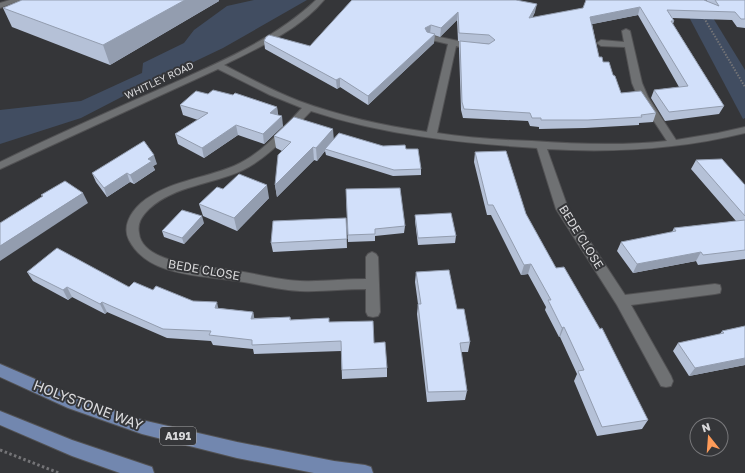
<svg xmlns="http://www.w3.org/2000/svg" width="745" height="473" viewBox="0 0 745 473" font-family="'Golos Text',sans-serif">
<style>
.green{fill:#414d61}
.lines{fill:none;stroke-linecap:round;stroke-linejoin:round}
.minor-casing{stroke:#525254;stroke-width:2}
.major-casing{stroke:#525254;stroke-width:2}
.path-far1{stroke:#747477;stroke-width:2;stroke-dasharray:1.5 1.5;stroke-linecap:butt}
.path{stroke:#747477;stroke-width:3;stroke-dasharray:2.5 2.5;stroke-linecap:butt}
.minor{fill:#6f7173;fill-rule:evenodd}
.major{fill:#7287af;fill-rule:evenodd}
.wall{fill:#b5c1d7;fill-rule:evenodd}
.shaded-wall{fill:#939daf}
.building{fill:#d2e0fa;stroke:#939daf}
.labels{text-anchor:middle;stroke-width:4;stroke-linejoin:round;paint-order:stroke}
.far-street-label{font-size:10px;fill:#d9d9db;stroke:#353639}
.shield{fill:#353639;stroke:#a8a8aa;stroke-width:1}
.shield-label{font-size:11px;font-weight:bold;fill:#d9d9db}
.street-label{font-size:12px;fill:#d9d9db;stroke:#353639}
.near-street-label{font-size:14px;fill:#d9d9db;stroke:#353639}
</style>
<rect width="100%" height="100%" fill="#353639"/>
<g class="green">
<polygon points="254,0 307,0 223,48 139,88 81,118 0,144 0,110 81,101 142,73 143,63 184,43 194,30 227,6"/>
<polygon points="680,0 702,0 745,70 745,118 743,119"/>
</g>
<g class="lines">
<defs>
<g id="minor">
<polygon points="10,0 21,0 0,8 0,3"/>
<path d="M 316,0 L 324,0 C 299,30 258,48 224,65 C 249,78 273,91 299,101 C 340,116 384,126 427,132 L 448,44 L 427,39 L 426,37 L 430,35 L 463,42 L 464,44 L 460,47 L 456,46 L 437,133 C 468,138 500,140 532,141 C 576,144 622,146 667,141 L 638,97 L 632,83 L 625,47 L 601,46 L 597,43 L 601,40 L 624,42 L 622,31 L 626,29 L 630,31 L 642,83 L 648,97 L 676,140 L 718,133 L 745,127 L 745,133 C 680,149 614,153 547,149 L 568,208 L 625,295 L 715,284 L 720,285 L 721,289 L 720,293 L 715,294 L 631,305 L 671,376 L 673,381 L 671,386 L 666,387 L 661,386 L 617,305 L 556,209 L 537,148 C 459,143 384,135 311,111 C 290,132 270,157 243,170 C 212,185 175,185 149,209 C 142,216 137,223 139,233 C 142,265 213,267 237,271 C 258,274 278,280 300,281 C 322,282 344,279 366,279 L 366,257 L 368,254 L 372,252 L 376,254 L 378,257 L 380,312 L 378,316 L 373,317 L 368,316 L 366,312 L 366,289 C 344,289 322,292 300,291 C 278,290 258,284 237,281 C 201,275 148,277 129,240 C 122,226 131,212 141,203 C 167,181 203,179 234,166 C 262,154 282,129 302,108 L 270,95 L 218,69 L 0,169 L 0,162 C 56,135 112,110 169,85 C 220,62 275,39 316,0 Z"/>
</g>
<g id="major">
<polygon points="0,364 77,397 142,420 237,442 334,461 365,465 371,467 373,473 314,473 237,458 142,434 68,408 0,377"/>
<polygon points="0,411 72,440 146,465 152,467 154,473 120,473 72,456 0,425"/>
</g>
</defs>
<use href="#minor" class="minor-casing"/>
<use href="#major" class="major-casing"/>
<polyline class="path-far1" points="704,18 745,87"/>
<polyline class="path" points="0,450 59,473"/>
<use href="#minor" class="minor"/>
<use href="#major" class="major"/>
</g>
<g class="wall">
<polygon points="22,0 219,0 219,1 110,65 12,27 3,8"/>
<path d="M 352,0 L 535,12 L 532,18 L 583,8 L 707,1 L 706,0 L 745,0 L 745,28 L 737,27 L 732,20 L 672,18 L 674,21 L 673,24 L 724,106 L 719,114 L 665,121 L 651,98 L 654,90 L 679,87 L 638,15 L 592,24 L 599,57 L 613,75 L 621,93 L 656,113 L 653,122 L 639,123 L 639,125 L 585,128 L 539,129 L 539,127 L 530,126 L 528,121 L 463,118 L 461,110 L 459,49 L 459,41 L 458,41 L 457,20 L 440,37 L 434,35 L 434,43 L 368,105 L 340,87 L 337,89 L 265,49 L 264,41 L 310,46 ZM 472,42 L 488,44 L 489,44 Z"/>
<polygon points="208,94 277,107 278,115 283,126 264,144 238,135 204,158 178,144 175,134 198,120 183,115 180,105"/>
<polygon points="274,136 334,139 383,146 406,149 421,169 421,175 393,176 326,155 325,151 317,161 314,160 277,197 275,185 282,151 276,148"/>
<polygon points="475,152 526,214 556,268 648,420 642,429 597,436 574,381 577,374 560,337 559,337 545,310 546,307 528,274 521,275 491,215 487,215 474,162"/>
<polygon points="696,160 745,185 745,259 698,265 696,261 633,273 617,251 621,242 672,232 674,228 736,221 691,169"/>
<polygon points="157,164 153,166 155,170 134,184 130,182 107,197 96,182 92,173"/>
<polygon points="223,189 269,198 237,231 203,216 199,204"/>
<polygon points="346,189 405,226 404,233 375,236 375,241 348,242"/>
<polygon points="415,215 456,236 455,243 418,245 415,221"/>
<polygon points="346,218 347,248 273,252 271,243"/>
<polygon points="204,223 184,244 164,237 162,231"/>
<polygon points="27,272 129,287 153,290 218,308 253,312 254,318 290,317 291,320 329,318 329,322 374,343 387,368 387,377 342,379 341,351 254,354 253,349 213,345 211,341 167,338 107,312 105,314 72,297 68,300 33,281"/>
<polygon points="416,272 457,309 470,342 468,352 461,352 467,391 465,400 427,402 417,314 418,304 415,282"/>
<polygon points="745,326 745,365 689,376 673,351 678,343 720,334 722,331"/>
</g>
<g class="shaded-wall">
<polygon points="185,0 219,0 219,1 110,65 103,45"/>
<polygon points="537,4 535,12 528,26 529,18"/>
<polygon points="640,7 638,15 588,25 590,17"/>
<polygon points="458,12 457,20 440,37 441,28"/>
<polygon points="431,25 430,34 425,37 425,28"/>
<polygon points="435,34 434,43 368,105 368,96"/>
<polygon points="340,78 340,87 337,89 336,80"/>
<polygon points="277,107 278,117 270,113"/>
<polygon points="282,116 283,126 264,144 263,134"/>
<polygon points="236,125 238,135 204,158 202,148"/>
<polygon points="333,129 334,141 325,149 325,151 317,161 316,148"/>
<polygon points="313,147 314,160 277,197 275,185"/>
<polygon points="154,155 157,164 153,166 155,170 134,184 130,175 148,159"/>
<polygon points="127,173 130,182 107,197 104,188"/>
<polygon points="267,185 269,198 237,231 234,218"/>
<polygon points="83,193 88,203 0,261 0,246"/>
<polygon points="202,216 204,223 184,244 182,238"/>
<polygon points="701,252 696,261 633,273 637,264"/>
<polygon points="531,264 528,274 521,275 524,265"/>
<polygon points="67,287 72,297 68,300 63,290"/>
<polygon points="102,302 107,312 105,314 100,304"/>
<polygon points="217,302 219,312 215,308"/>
<polygon points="253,312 255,321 251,319"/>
<polygon points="564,327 560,337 559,337 562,328"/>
<polygon points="745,358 745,365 689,376 695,368"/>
</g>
<g class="building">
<polygon points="22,0 185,0 103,45 3,8"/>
<polygon points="352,0 516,0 537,4 529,18 583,8 586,0 704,0 719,6 715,0 745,0 745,19 741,19 735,12 667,10 674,21 671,21 724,106 669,112 654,90 688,86 640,7 590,17 599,57 602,57 603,62 609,62 613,75 615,76 621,93 641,91 656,113 641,115 642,117 588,120 541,120 541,118 532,118 530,113 464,109 462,102 460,41 489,44 495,40 489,35 459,33 458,12 441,28 431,25 425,28 427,32 435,34 368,96 340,78 336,80 264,41 266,37 269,35 310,46"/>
<polygon points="213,90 233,95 235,93 277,107 270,113 282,116 263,134 236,125 202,148 175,134 208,113 180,105 196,91 208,94"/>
<polygon points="294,117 333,129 316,148 313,147 275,185 278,155 291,142 274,136"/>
<polygon points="339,133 383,146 405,145 406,149 418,149 421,169 394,170 325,149"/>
<polygon points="144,141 154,155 148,159 152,161 130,175 127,173 104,188 92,173"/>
<polygon points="506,151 526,214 556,268 564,267 600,329 602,328 648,420 602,427 578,371 584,370 564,327 562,328 548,300 551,300 531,264 524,265 493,205 488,205 475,152"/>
<polygon points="722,159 745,185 745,216 696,160"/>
<polygon points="239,174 267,185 234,218 199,204 217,187 223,189"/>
<polygon points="65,181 83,193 0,246 0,223 43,196 41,195"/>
<polygon points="400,188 405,226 375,229 375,234 348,235 346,189"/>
<polygon points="182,210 202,216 182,238 162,231"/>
<polygon points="451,213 456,236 418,238 415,215"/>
<polygon points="346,218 347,239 271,243 273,221"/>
<polygon points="745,220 745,250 703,255 701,252 637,264 621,242 676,231 674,228"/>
<polygon points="57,248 129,287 134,282 153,290 156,286 193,301 217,302 215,308 253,312 251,319 290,317 290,320 329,318 329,322 373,321 374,343 385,342 387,368 342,370 341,341 252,345 252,340 209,335 211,331 163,329 102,302 100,304 67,287 63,290 27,272"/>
<polygon points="449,270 457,309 464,309 470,342 460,343 467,391 428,392 418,304 421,304 416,272"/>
<polygon points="745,326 745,358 695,368 678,343 724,333 722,331"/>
</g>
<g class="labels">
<g class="far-street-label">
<text transform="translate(159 80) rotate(-25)" y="4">WHITLEY ROAD</text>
</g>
<rect class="shield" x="160" y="427" width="36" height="18" rx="3"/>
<g class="shield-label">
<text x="178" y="440">A191</text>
</g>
<g class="street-label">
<text transform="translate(581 237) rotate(58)" y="4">BEDE CLOSE</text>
<text transform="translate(204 270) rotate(10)" y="4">BEDE CLOSE</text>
</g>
<g class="near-street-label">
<text transform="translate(88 405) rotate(21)" y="5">HOLYSTONE WAY</text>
</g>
</g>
<g transform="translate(709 437) rotate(343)"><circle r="19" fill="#353639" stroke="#77777a"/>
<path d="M0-3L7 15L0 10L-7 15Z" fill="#fe9b59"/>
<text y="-6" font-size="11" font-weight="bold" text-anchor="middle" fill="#d9d9db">N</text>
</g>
</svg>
